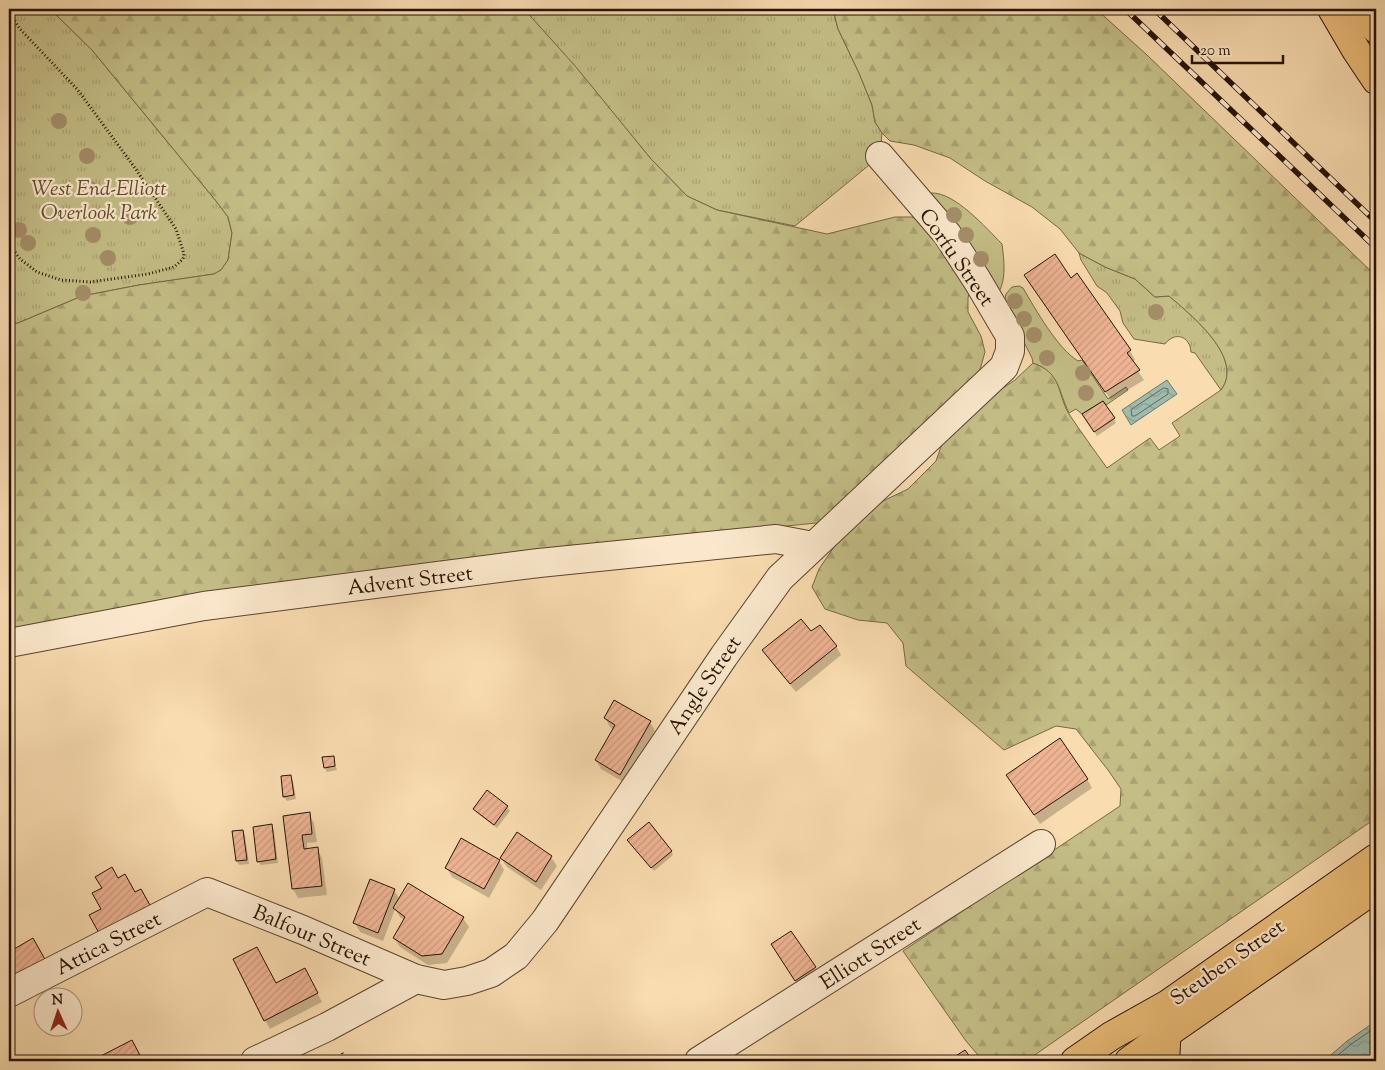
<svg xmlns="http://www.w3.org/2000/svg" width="1385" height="1070" viewBox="0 0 1385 1070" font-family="'Sorts Mill Goudy',serif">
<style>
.grass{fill:url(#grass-tufts);stroke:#766843}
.forest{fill:url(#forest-firs);stroke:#766843}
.garden{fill:#c4be86;stroke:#766843}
.water{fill:url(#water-waves);stroke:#6e7768}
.shadow{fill:#0003}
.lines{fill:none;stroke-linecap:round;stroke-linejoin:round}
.shore{stroke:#626657;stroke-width:1}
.building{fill:url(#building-hatch);stroke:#271200}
.minor-casing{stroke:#5c442c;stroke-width:30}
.major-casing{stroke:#271200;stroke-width:30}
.highway-casing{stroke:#271200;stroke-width:30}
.path{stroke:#271200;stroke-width:3;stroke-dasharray:1 2.5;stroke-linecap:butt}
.minor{stroke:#fbe8cc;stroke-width:28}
.major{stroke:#ecbe78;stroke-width:28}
.highway{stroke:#ecbe78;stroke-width:28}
.rail-casing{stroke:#271200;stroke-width:5.5}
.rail{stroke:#fbe8cc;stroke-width:4;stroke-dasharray:11;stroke-linecap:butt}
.tree{fill:#a48e69}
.labels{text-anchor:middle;stroke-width:4.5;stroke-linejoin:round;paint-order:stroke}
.park-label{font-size:21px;font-style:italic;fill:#5e4e2f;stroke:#fbe8cc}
.street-label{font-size:21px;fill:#271200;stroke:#fbe8cc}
</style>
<defs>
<pattern id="grass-tufts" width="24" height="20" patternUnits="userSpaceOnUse" patternTransform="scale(1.25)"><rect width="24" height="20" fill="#c4be86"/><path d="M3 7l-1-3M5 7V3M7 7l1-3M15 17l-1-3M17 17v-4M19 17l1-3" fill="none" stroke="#a8a272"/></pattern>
<pattern id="forest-firs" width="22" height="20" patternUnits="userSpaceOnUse" patternTransform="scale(1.25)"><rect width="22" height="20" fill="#c4be86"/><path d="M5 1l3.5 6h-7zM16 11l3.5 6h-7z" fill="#a8a272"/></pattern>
<pattern id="water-waves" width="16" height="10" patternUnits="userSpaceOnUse" patternTransform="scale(1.25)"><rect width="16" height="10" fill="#9ebbae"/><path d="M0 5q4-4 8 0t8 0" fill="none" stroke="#88a094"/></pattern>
<pattern id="building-hatch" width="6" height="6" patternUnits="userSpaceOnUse" patternTransform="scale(1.25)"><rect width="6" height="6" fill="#efb494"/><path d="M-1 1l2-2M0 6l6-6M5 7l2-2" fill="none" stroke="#cd9a7e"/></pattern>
</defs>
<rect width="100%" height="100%" fill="#f9dcb0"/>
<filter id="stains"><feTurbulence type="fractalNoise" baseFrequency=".004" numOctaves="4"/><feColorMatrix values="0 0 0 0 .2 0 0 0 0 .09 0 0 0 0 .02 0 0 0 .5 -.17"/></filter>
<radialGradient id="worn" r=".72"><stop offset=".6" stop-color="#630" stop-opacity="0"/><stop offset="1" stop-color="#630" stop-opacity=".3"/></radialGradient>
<g class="grass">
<polygon points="9,9 50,9 92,50 216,201 228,217 232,233 228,260 221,270 214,274 139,285 82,296 18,323 9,324"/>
<polygon points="524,9 833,9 838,29 859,73 872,105 875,122 882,133 880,156 795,226 717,210 687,196 651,159 574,65"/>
<path d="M 1079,253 L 1105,267 L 1135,279 L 1155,297 L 1169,296 C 1191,315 1245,358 1221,390 L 1195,353 L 1191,352 C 1190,336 1175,331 1165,344 L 1134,339 L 1123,323 L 1120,311 L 1107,293 L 1097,286 L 1081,260 Z"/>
</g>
<g class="forest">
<polygon points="50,9 524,9 576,67 651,159 687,196 717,210 827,234 895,217 912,217 928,226 971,284 968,298 968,312 981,336 985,352 979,373 826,522 442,561 209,595 9,634 9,324 18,323 82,296 139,285 214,274 221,270 228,260 232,233 228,217 216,201 92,50"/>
<path d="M 833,9 L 1096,9 L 1147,55 L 1376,276 L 1376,818 L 1026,1061 L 983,1061 L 966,1041 L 903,951 L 1120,806 L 1121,789 L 1108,770 L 1076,729 L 1056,726 L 1004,750 L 906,666 L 903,643 L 887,623 L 858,620 L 825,609 L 812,587 L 819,569 L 836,544 L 879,503 L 908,489 L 936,461 L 944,438 L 976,406 L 1015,380 L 1033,363 C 1063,373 1056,392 1069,414 C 1081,432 1094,450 1107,468 L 1150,438 L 1159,450 L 1180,436 L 1172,423 L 1221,390 C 1245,358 1191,315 1169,296 L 1155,297 L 1135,279 L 1105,267 L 1079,253 L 1060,229 L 1032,207 L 985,181 L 950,158 L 914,145 L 890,141 L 882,133 L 875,122 L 872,105 L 859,73 L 838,29 Z"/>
</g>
<g class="garden">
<path d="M 931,193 C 955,192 986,228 1002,244 C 1004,260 1007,281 997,295 L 929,194 Z"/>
<path d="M 1019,286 L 1023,288 C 1036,310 1057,348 1078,361 L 1082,360 L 1108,399 L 1126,387 L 1128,390 L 1106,405 L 1103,401 L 1082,414 L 1076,409 L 1069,413 C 1058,391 1060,372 1033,363 L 1032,358 L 1004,303 L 1006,294 L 1012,287 Z"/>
</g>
<g class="water">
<polygon points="1167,380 1177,394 1131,425 1122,410"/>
<polygon points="1376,1021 1376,1061 1324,1061 1347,1041"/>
</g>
<g class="shadow">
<polygon points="1071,280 1130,351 1135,360 1132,362 1144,380 1111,400 1031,284"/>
<polygon points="1084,414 1114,419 1116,423 1097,436"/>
<polygon points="811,633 836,646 841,655 796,692 769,659 764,650"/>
<polygon points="605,718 650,722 655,731 625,783 601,769 596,760 614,730 610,727"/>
<polygon points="333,757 337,770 327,772 325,768"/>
<polygon points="291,777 293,781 296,799 287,801 284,797"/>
<polygon points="1087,779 1092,788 1040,824 1013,785"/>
<polygon points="507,807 510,811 497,828 477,813 474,809"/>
<polygon points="309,814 314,823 317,842 307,843 307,850 317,849 322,858 327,895 298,898 293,889 284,817"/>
<polygon points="271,826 274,830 278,863 261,865 258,861"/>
<polygon points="243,831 245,835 249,864 239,865 237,861 233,832"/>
<polygon points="517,834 551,857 557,866 541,890 507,867 501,858"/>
<polygon points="631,844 671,851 673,855 654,871"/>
<polygon points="499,861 504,870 489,898 452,877 447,868"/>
<polygon points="408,885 463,918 469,927 447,963 428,965 400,947 394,938 405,921 400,917 395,909 383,941 360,932 355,923 394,890 400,900"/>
<polygon points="791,932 820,976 801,989 777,954"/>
<polygon points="310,979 322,1002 270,1029 265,1020 276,985"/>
</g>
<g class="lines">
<g class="shore">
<polygon points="1164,388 1168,389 1168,394 1135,416 1132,416 1131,410"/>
<polyline points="1331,1061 1350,1045 1376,1027"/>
</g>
</g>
<g class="building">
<polygon points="1055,254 1071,278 1077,273 1131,350 1127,353 1140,370 1105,392 1024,275"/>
<polygon points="1103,401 1115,418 1094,432 1082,414"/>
<polygon points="801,619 811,631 820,625 837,646 790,684 762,650"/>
<polygon points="614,700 651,721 620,775 595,760 615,725 604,718"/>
<polygon points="1060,738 1088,779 1034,815 1006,775"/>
<polygon points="334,756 335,766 324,768 322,757"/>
<polygon points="291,775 294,795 283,797 281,776"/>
<polygon points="487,790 508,806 494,825 473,809"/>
<polygon points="310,812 312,834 302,835 304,849 318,847 322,886 292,889 283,816"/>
<polygon points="649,822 672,851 651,868 627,840"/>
<polygon points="272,824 276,859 257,862 253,827"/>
<polygon points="243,830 247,860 236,861 232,831"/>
<polygon points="517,832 552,856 536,882 500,858"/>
<polygon points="461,838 500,860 484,889 445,868"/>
<polygon points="112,867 118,878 125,874 135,892 141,889 151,907 100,935 89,915 101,909 92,893 102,888 95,877"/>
<polygon points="370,879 395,889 378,933 353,923"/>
<polygon points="408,883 464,917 442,954 422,956 393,938 405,917 393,908"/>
<polygon points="791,931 816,967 795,981 771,944"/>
<polygon points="33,938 47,963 9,984 9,952"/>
<polygon points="257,947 276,983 305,968 318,993 264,1021 233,959"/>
<polygon points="132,1040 143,1061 91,1061"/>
<polygon points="965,1050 973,1061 948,1061"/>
</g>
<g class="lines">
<defs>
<g id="minor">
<polyline points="9,643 204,606 539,563 776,539 813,546"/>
<polyline points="9,993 207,892 303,930 416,979 444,985 467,981 491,973 516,956 545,921 724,656 780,578 1004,367 1010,351 1010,336 977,280 947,234 880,156"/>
<polyline points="255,1061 327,1027 416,979"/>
<polyline points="699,1061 1041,844"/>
</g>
<g id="major">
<polyline points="1332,9 1356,50 1376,80"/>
<polyline points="1358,9 1376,29"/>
<polyline points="1075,1061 1111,1036 1168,1004 1376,858"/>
<polyline points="1129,1061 1166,1034"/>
<polyline points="1165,1061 1168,1011"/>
</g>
<polyline id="highway" points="1166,1034 1376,888"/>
</defs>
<use href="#minor" class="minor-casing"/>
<use href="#major" class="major-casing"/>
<use href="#highway" class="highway-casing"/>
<g class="path">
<polyline points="9,12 20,29 77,89 135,168 176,229 184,254 183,259 174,267 148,274 90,282 61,280 37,272 20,259 9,243"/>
<polyline points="342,1053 346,1061"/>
</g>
<use href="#minor" class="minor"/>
<use href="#major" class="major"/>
<use href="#highway" class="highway"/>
<defs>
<g id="rail">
<polyline points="1125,9 1376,248"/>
<polyline points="1154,9 1376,222"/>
</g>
</defs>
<use href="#rail" class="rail-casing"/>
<use href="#rail" class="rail"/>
</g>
<g class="tree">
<circle cx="59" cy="121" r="8"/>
<circle cx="87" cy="156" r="8"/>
<circle cx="90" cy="189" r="8"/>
<circle cx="954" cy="215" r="8"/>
<circle cx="130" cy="217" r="8"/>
<circle cx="19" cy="230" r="8"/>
<circle cx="93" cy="235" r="8"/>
<circle cx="966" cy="235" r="8"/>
<circle cx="28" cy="243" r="8"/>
<circle cx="108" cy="258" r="8"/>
<circle cx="981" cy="259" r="8"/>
<circle cx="83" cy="293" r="8"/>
<circle cx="1015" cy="301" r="8"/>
<circle cx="1156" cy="312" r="8"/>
<circle cx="1024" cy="319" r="8"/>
<circle cx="1034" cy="335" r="8"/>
<circle cx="1047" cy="358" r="8"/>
<circle cx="1083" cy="373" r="8"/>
<circle cx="1086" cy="393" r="8"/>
</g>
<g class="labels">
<g class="park-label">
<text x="99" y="195">West End-Elliott<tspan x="99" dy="24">Overlook Park</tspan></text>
</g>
<g class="street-label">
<text transform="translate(957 257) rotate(55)" y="7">Corfu Street</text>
<text transform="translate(410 580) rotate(-7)" y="7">Advent Street</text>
<text transform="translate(704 685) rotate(-56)" y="7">Angle Street</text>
<text transform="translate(312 935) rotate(23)" y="7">Balfour Street</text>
<text transform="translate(108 943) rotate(-27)" y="7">Attica Street</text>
<text transform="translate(870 953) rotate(-33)" y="7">Elliott Street</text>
<text transform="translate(1227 962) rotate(-35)" y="7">Steuben Street</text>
</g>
</g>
<rect width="1385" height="1070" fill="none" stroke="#f9dcb0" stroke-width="30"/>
<rect x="10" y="10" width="1365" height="1050" fill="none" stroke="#271200" stroke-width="2.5"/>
<rect x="15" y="15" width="1355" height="1040" fill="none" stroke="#271200"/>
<g transform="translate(58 1012) rotate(357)"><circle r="24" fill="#fbe8cc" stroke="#a6927a"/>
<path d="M0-4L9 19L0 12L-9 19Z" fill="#8f2418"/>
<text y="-8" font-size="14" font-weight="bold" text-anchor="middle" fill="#271200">N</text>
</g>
<path d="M1192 55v8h91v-8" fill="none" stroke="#271200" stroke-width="2.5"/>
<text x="1200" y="55" font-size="15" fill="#271200" stroke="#fbe8cc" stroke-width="4" paint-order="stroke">20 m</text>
<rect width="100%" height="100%" filter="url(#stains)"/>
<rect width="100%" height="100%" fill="url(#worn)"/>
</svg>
